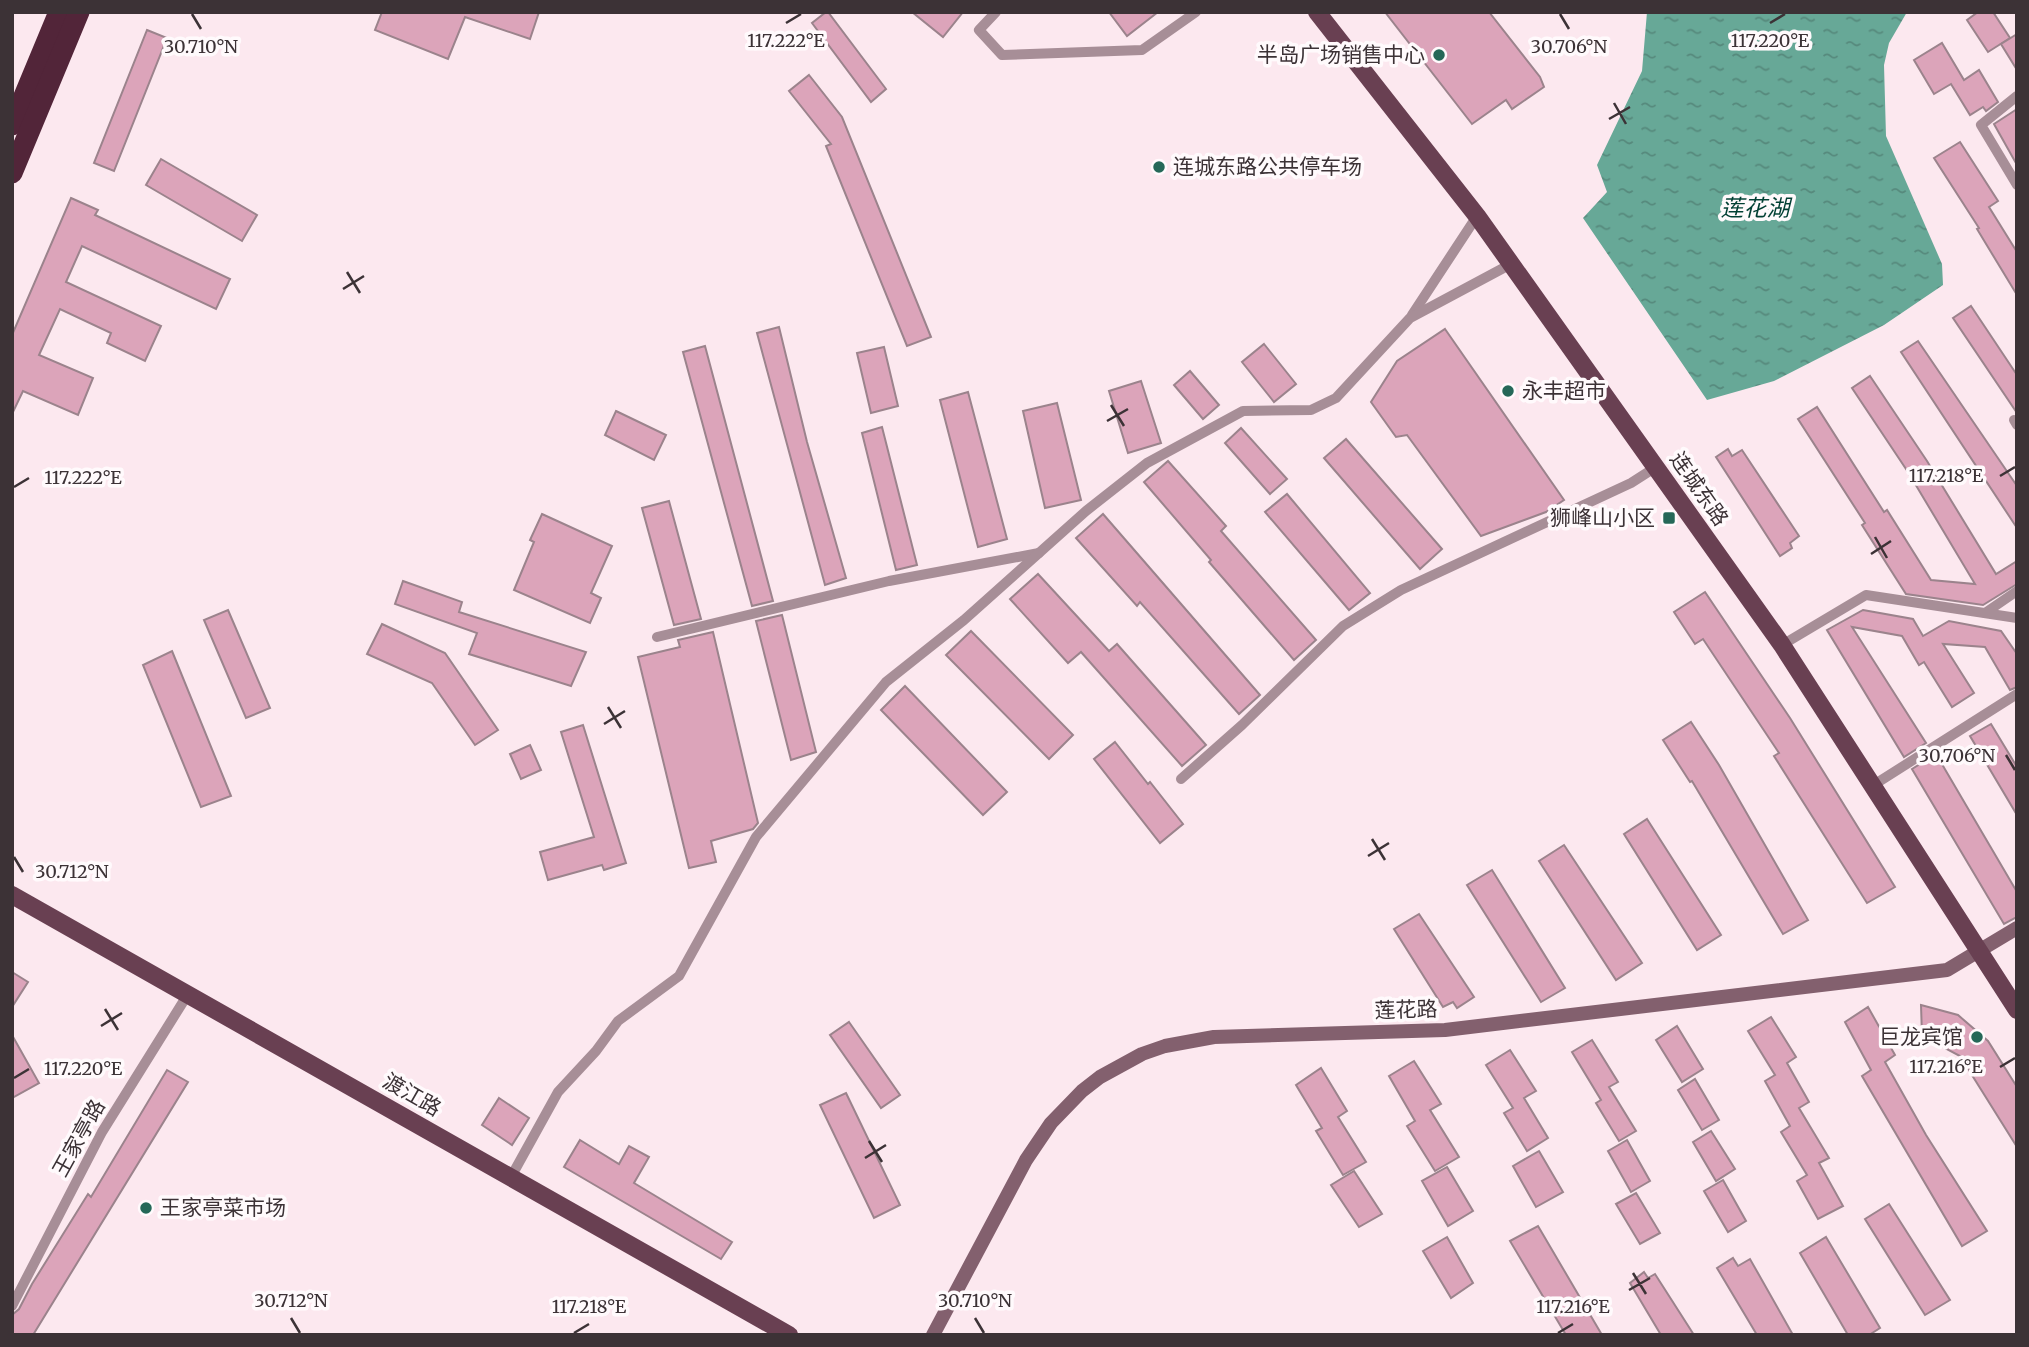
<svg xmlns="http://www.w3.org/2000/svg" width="2029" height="1347" viewBox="0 0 2029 1347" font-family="Merriweather,'Noto Sans SC',serif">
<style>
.water{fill:url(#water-ripples)}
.building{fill:#dca4ba;stroke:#9b838c;stroke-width:2}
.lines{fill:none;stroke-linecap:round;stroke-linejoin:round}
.lane{stroke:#a78e97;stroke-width:10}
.secondary{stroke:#83606e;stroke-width:14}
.primary{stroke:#694052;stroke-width:18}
.highway{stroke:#522539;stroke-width:21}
.ticks{fill:none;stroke:#3c3236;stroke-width:2.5}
.poi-dot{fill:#256858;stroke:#fffafc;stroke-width:2.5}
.labels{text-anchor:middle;stroke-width:7;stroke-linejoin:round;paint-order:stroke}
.poi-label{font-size:21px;fill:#3c3236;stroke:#fffafc;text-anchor:end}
.street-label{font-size:21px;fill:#3c3236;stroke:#fffafc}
.water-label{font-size:23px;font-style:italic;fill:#013f33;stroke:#fffafc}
.ticks-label{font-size:18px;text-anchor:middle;fill:#3c3236;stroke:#fffafc;stroke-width:7;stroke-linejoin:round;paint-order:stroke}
</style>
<defs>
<pattern id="water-ripples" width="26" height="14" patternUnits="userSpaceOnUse" patternTransform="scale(1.75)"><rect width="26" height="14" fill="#67a897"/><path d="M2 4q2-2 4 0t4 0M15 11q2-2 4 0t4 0" fill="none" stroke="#56897c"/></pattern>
</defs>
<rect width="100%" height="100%" fill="#fce8ef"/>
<polygon class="water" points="1647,12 1907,12 1889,43 1884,65 1886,136 1942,264 1943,285 1884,325 1774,381 1707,400 1583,218 1607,192 1597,165 1642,71"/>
<g class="building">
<polygon points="382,12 539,12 530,39 465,17 448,59 375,30"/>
<polygon points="826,12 828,12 886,89 871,102 812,23"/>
<polygon points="912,12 963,12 943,37"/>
<polygon points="1109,12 1158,12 1127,36"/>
<polygon points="1385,12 1489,12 1540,77 1544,87 1512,109 1506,100 1472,124"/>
<polygon points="1978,12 1993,12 2010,38 1988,52 1967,20"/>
<polygon points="147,30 167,38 114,171 94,163"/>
<polygon points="2017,34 2017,70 2001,44"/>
<polygon points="1942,43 1964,80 1979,70 1998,102 1986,111 1983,107 1970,115 1951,84 1934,94 1914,60"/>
<polygon points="809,75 842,117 931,337 907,346 826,146 831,144 789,91"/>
<polygon points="2017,109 2017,165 1994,124"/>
<polygon points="1960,142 1998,201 1989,207 2017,252 2017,295 1977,229 1979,228 1934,158"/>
<polygon points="161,159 257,215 242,241 146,185"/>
<polygon points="71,198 98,210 95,215 230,279 216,309 82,246 66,282 161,326 145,361 107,343 111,333 60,309 39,355 93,378 78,415 23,391 12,414 12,335"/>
<polygon points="1971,306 2017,375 2017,413 1953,318"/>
<polygon points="779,327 807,442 846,578 825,585 757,333"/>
<polygon points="1445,329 1564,500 1546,512 1481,536 1407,435 1396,437 1371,402 1397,361"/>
<polygon points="1918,341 2017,486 2017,528 1901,352"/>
<polygon points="1264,344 1296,384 1274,402 1242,362"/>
<polygon points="705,346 773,601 752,606 683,352"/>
<polygon points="884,347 898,406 871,413 857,353"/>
<polygon points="1190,371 1219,405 1203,419 1174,385"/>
<polygon points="1870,376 1927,461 1996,574 2017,561 2017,584 1983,605 1906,594 1862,525 1865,523 1798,419 1817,407 1884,512 1887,510 1931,580 1975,584 1908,472 1852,388"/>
<polygon points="1141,381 1161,443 1128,453 1109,391"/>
<polygon points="968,392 1007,539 978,547 940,400"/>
<polygon points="1057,403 1081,500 1045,508 1023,411"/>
<polygon points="616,411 666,435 654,460 605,435"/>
<polygon points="882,427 917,565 896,570 862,433"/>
<polygon points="1241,428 1287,479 1270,494 1225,443"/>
<polygon points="1346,439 1442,549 1420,569 1324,458"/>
<polygon points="1728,449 1732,456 1742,450 1799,536 1790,543 1792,548 1780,556 1716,457"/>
<polygon points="1168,461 1226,526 1221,531 1316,640 1294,660 1209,562 1211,560 1144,482"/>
<polygon points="1287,494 1370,593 1349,610 1265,512"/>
<polygon points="669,501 701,619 674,625 642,508"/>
<polygon points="542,514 612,546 591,593 601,598 590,623 514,590 534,542 530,540"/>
<polygon points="1103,514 1260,695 1239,714 1140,602 1137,606 1076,538"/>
<polygon points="1038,574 1109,651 1117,644 1206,745 1182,766 1081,652 1068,663 1010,599"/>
<polygon points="403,581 462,602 459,612 586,652 571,686 469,654 477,633 395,604"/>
<polygon points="1705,592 1790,718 1895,887 1867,903 1774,756 1779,753 1703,639 1695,644 1674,612"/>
<polygon points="228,610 270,708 246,718 204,620"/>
<polygon points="1863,610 1913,619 1923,636 1949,621 2001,631 2017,654 2017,687 2010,690 1985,647 1943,644 1974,693 1952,707 1924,662 1919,665 1902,636 1852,627 1926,743 1904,757 1827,630"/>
<polygon points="782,615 816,752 791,760 756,621"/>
<polygon points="382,624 445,653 498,730 475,745 432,683 367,654"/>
<polygon points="971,631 1073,735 1049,759 946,655"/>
<polygon points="713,632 758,823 753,829 711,841 716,862 689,868 638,657 680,647 678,640"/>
<polygon points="172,651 231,796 201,807 143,665"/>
<polygon points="905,686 1007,792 983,815 881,710"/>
<polygon points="1691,722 1719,765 1808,920 1783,934 1692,781 1690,782 1663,740"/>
<polygon points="1991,724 2017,767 2017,815 1970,736"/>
<polygon points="583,725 626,863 604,870 602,865 548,880 540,852 594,837 561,732"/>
<polygon points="1115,742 1148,784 1150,782 1183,824 1160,843 1094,759"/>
<polygon points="530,745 541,770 521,779 510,754"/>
<polygon points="1936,754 2017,892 2017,917 2004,924 1912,769"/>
<polygon points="1647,819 1721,935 1697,950 1624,834"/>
<polygon points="1564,845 1642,963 1616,980 1539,861"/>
<polygon points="1492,870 1565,988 1541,1002 1467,885"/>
<polygon points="1419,914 1474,997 1457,1008 1453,1002 1443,1007 1394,929"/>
<polygon points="12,972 28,982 12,1007"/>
<polygon points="1921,1005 1958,1015 1988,1041 2017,1087 2017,1147 1960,1056 1922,1036"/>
<polygon points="1868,1007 1895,1055 1885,1062 1926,1135 1987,1231 1962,1246 1862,1076 1871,1070 1845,1022"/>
<polygon points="1771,1017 1796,1057 1787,1063 1809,1102 1799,1108 1829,1158 1819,1163 1843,1206 1818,1219 1797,1181 1807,1175 1781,1132 1790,1126 1765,1081 1775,1075 1748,1031"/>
<polygon points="849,1022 900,1095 881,1108 830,1035"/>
<polygon points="1677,1026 1703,1069 1682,1082 1656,1040"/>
<polygon points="12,1035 39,1083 12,1098"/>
<polygon points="1592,1040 1618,1082 1609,1087 1636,1131 1619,1141 1596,1103 1601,1100 1572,1052"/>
<polygon points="1510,1050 1536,1091 1524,1098 1548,1138 1527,1151 1504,1113 1513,1108 1486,1065"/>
<polygon points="1414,1061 1441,1104 1430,1110 1459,1157 1435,1171 1407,1126 1415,1121 1389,1076"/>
<polygon points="1321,1068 1347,1111 1338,1117 1366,1162 1343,1175 1316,1131 1322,1128 1296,1085"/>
<polygon points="167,1070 188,1082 33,1335 12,1335 12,1315 19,1309 32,1284 88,1194 91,1197"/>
<polygon points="1695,1079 1719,1120 1702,1130 1678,1090"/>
<polygon points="846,1093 900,1205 874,1218 820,1105"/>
<polygon points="499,1098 529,1118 512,1145 482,1125"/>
<polygon points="1711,1131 1735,1169 1716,1181 1693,1142"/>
<polygon points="580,1140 619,1164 629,1146 649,1157 634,1183 732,1242 721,1259 564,1167"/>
<polygon points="1627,1140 1650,1181 1631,1192 1608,1151"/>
<polygon points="1539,1151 1563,1192 1536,1207 1513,1166"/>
<polygon points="1447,1167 1473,1211 1448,1226 1422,1181"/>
<polygon points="1354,1171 1382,1214 1359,1227 1331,1185"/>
<polygon points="1723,1180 1746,1221 1728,1232 1704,1191"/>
<polygon points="1636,1193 1660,1233 1640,1244 1616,1204"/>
<polygon points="1889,1204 1950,1300 1925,1315 1865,1219"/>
<polygon points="1538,1226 1602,1335 1566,1335 1510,1241"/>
<polygon points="1447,1237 1473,1283 1451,1298 1423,1251"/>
<polygon points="1826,1237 1880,1328 1869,1335 1848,1335 1800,1253"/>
<polygon points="1733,1258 1738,1266 1750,1259 1793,1335 1757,1335 1717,1268"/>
<polygon points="1644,1272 1648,1278 1655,1274 1694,1335 1661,1335 1630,1283"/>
</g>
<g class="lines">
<g class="lane">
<polyline points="996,12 979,30 1002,55 1142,50 1196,12"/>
<polyline points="2017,96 1981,125 2017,185"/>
<polyline points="1412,315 1477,216"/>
<polyline points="2014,420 2017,425"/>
<polyline points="1985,613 2017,591"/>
<polyline points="657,637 889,581 1039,553"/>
<polyline points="1782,645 1866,595 2017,618"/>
<polyline points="1181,779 1242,725 1343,626 1401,590 1631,483 1656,467"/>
<polyline points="1872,786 2017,694"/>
<polyline points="511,1177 558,1092 596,1051 618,1021 679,976 756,837 886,682 964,620 1086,511 1147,463 1243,411 1311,410 1336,398 1410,318 1511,264"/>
<polyline points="12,1306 102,1132 188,994"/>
</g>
<polyline class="secondary" points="933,1335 1026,1160 1051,1123 1082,1091 1100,1077 1142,1054 1165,1046 1214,1037 1445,1030 1947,970 2017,928"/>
<g class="primary">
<polyline points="1317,12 1477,216 1782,645 2017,1010"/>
<polyline points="12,895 789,1335"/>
</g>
<g class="highway">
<polyline points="12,125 59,12"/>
<polyline points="12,173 79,12"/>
</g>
</g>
<path class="ticks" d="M 192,14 L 201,29M 1560,14 L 1569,29M 786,23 L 801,14M 1770,23 L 1785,14M 1614,103 L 1626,124M 1609,119 L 1630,107M 347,272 L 360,293M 343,289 L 364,276M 1111,405 L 1124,426M 1107,421 L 1128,409M 2000,476 L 2015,467M 14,487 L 29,478M 1875,537 L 1887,558M 1871,554 L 1891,541M 608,707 L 621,728M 604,724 L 625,711M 2006,755 L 2015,770M 1372,839 L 1385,860M 1368,856 L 1389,843M 14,857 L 23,872M 105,1009 L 118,1030M 101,1026 L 122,1013M 2000,1067 L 2015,1058M 14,1078 L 29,1069M 869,1141 L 882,1162M 865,1158 L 886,1145M 1633,1273 L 1646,1294M 1629,1290 L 1650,1278M 291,1318 L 300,1333M 975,1318 L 984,1333M 574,1333 L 589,1324M 1558,1333 L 1573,1324"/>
<g class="poi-dot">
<circle cx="1439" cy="55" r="7"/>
<circle cx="1159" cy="167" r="7"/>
<circle cx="1508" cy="391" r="7"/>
<rect x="1662" y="511" width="14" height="14" rx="3.5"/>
<circle cx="1977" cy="1037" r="7"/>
<circle cx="146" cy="1208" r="7"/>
</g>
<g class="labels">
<g class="poi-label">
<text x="1425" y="62">半岛广场销售中心</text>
<text x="1173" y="174" text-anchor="start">连城东路公共停车场</text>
<text x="1522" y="398" text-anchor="start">永丰超市</text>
<text x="1655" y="525">狮峰山小区</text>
<text x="1963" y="1044">巨龙宾馆</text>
<text x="160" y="1215" text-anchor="start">王家亭菜市场</text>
</g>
<g class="street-label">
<text transform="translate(1699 489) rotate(55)" y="7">连城东路</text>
<text transform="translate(1406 1010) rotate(-2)" y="7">莲花路</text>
<text transform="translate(412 1095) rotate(30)" y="7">渡江路</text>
<text transform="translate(79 1138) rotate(-61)" y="7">王家亭路</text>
</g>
<g class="water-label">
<text x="1755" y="216">莲花湖</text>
</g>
</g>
<g class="ticks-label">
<text x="786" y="47">117.222°E</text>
<text x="1770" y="47">117.220°E</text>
<text x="201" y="53">30.710°N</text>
<text x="1569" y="53">30.706°N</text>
<text x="1946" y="482">117.218°E</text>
<text x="83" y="484">117.222°E</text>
<text x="1957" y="762">30.706°N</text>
<text x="72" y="878">30.712°N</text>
<text x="1946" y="1073">117.216°E</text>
<text x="83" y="1075">117.220°E</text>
<text x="291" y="1307">30.712°N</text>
<text x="975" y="1307">30.710°N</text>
<text x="589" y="1313">117.218°E</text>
<text x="1573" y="1313">117.216°E</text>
</g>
<rect width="2029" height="1347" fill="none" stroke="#3c3236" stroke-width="28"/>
</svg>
